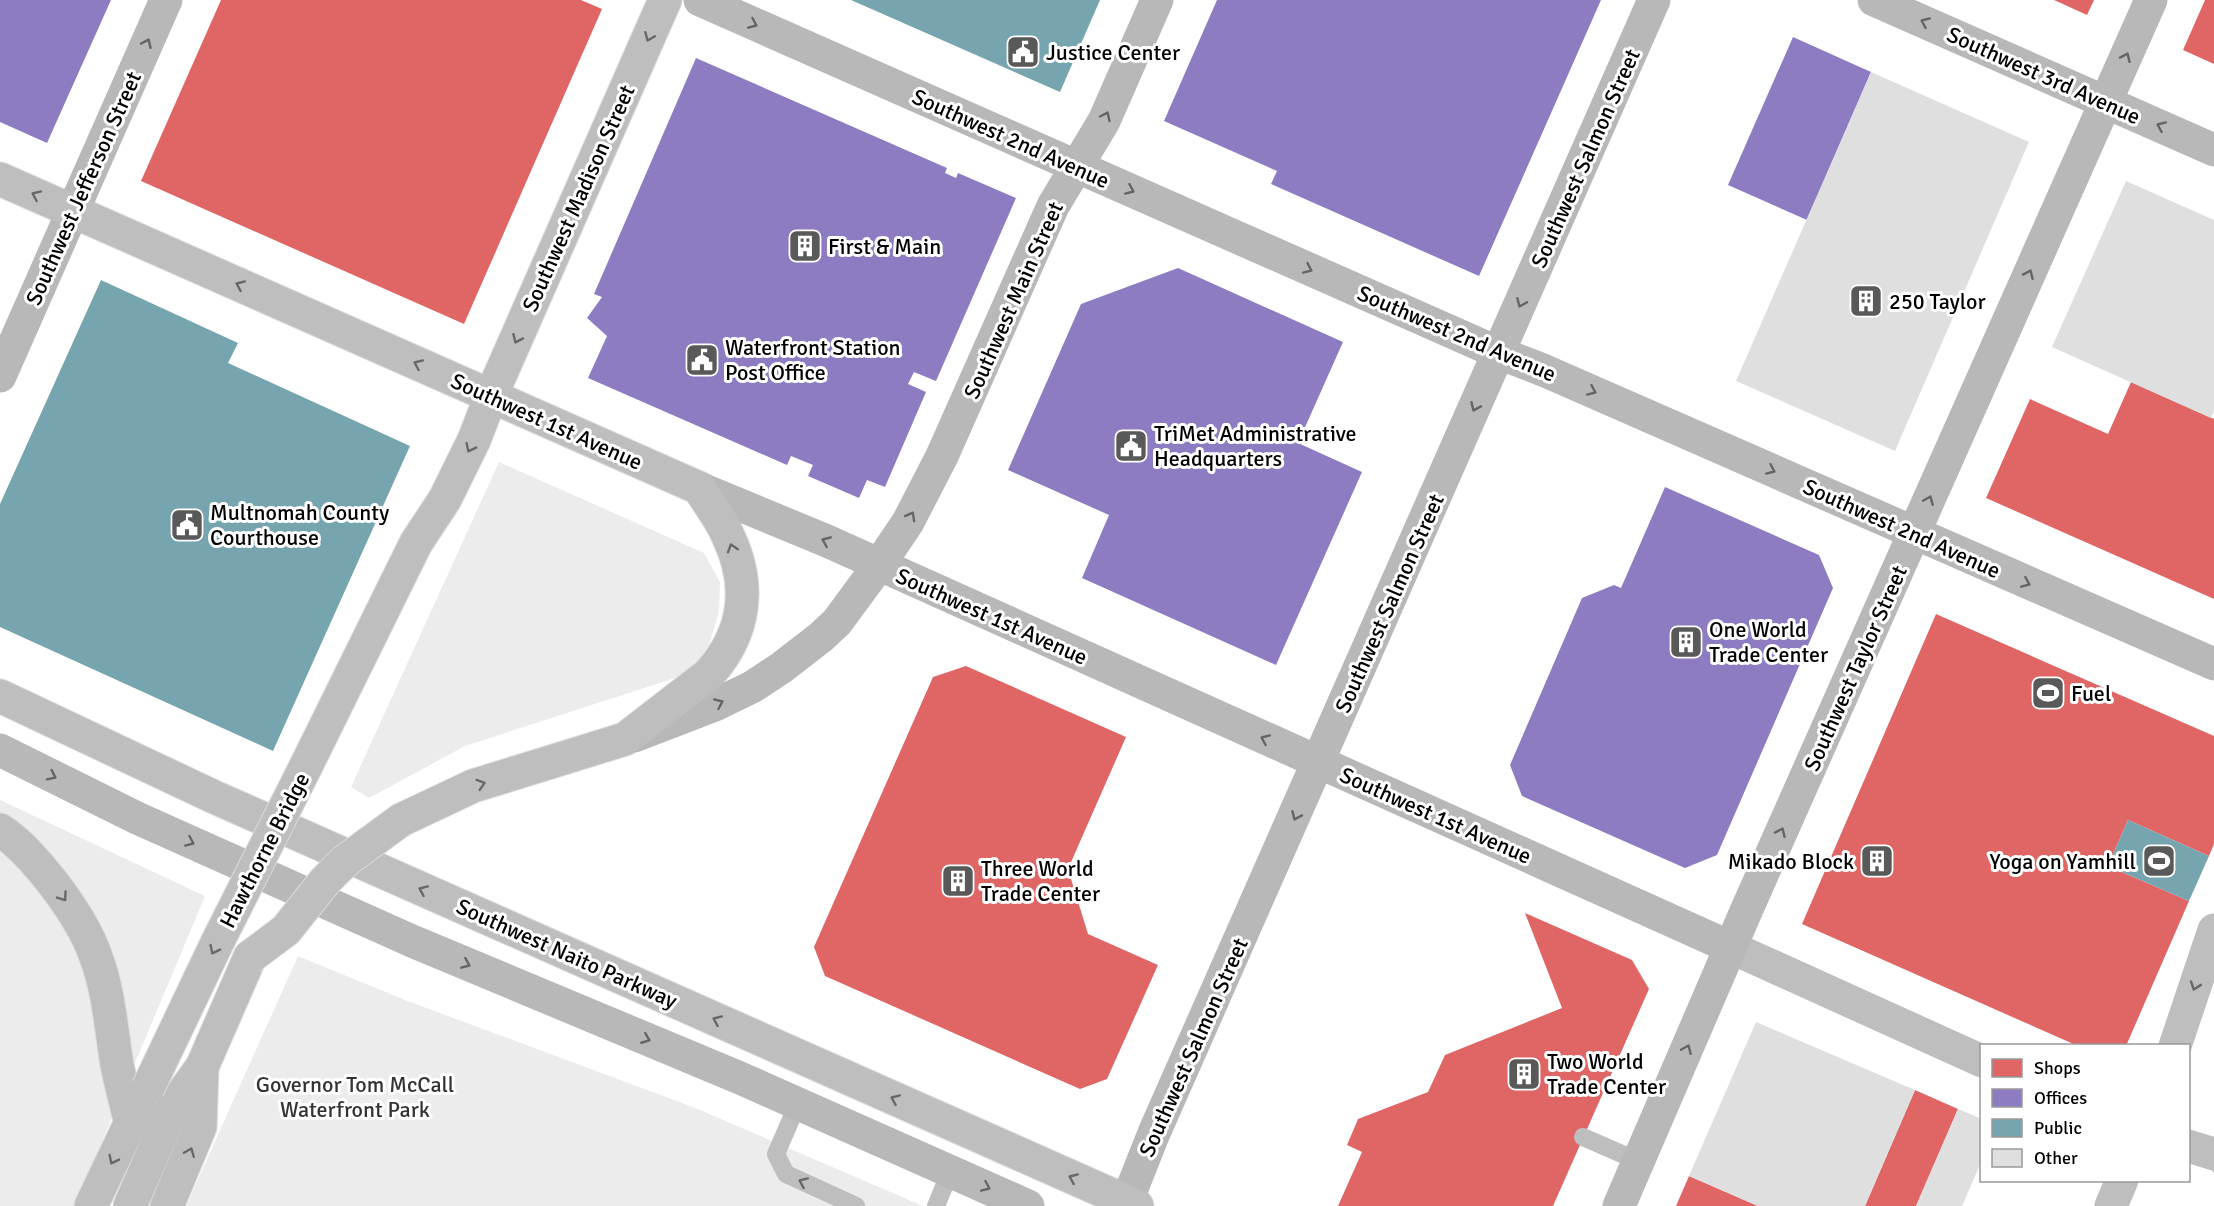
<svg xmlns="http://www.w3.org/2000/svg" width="2214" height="1206" viewBox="0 0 2214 1206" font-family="Signika,sans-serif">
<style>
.green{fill:#ececec}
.shops{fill:#e06666}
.offices{fill:#8e7cc3}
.public{fill:#76a5af}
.building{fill:#dfdfdf}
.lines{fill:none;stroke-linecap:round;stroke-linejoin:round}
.primary-casing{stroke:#dbdbdb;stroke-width:35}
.lane{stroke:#bebebe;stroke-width:18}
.street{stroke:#bebebe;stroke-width:33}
.secondary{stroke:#b8b8b8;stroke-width:33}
.primary{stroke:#bebebe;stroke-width:33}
.tram{stroke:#bebebe;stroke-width:1.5}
.primary-bridge-casing{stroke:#dbdbdb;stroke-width:35;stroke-linecap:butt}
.primary-bridge{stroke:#bebebe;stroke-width:33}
.oneway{stroke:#656565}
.oneway2{stroke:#686868}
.labels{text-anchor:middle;stroke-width:6;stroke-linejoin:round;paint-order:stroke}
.poi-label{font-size:22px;fill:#000;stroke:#fff;text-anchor:start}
.street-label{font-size:22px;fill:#000;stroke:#fff}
.park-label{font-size:22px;fill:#333;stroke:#fff}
</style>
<rect width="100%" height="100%" fill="#fff"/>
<g class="green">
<polygon points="499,462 704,553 720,582 719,612 709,645 694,667 675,678 465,746 369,798 351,787"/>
<polygon points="0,800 205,896 75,1206 0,1206"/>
<polygon points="298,956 405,1000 693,1107 923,1206 186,1206"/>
</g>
<g class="shops">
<polygon points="221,0 581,0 602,9 464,324 141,181"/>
<polygon points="2054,0 2094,0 2087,15"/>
<polygon points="2205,0 2214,0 2214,64 2183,50"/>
<polygon points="2131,382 2214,419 2214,599 1986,498 2030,399 2108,434"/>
<polygon points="1936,614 2214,736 2214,844 2209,856 2128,820 2108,866 2189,901 2126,1046 2078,1046 1802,924"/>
<polygon points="966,666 1126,737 1068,869 1088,934 1158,965 1107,1079 1080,1089 825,976 814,947 933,677"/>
<polygon points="1525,913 1632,960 1649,989 1553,1206 1338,1206 1362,1152 1347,1145 1358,1119 1428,1092 1445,1055 1562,1008"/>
<polygon points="1915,1090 1958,1109 1916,1206 1865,1206"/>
<polygon points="1689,1176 1758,1206 1676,1206"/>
</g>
<g class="offices">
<polygon points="0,0 111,0 47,143 0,122"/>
<polygon points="1217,0 1601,0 1479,276 1271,184 1277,171 1164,121"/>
<polygon points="1793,37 1871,72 1807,220 1728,185"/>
<polygon points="696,58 947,168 945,173 956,178 958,173 1016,198 936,381 914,372 908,384 926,392 885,487 867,480 859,498 808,476 813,465 791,456 787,465 588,378 607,336 587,318 602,297 594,294"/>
<polygon points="1178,268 1343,342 1298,443 1362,472 1276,665 1082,578 1109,515 1008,470 1081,304"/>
<polygon points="1665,487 1819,555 1833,588 1717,855 1685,868 1522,796 1510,765 1582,598 1614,585 1621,588"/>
</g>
<g class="public">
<polygon points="851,0 1100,0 1060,92"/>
<polygon points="101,280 238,343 228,363 410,446 273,751 0,627 0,504"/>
<polygon points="2128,820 2209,856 2189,901 2108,866"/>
</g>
<g class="building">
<polygon points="1871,72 2029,142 1895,451 1736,381"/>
<polygon points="2126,181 2214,220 2214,411 2211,418 2052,347"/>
<polygon points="1756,1022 1915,1090 1865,1206 1758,1206 1689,1176"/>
<polygon points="1958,1109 1982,1119 1982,1160 1962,1206 1916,1206"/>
</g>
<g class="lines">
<defs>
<g id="primary">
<path d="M 0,179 L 699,488 C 709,504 721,519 728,536 C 752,586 745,634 709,674 L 625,739 L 473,786 L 401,820"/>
<polyline points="0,696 212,796 1137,1206"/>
<polyline points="306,766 416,543 445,499 474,440 491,396 665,0"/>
<path d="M 0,830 C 19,842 35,861 49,878 C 68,902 86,928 96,957 C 109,992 111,1028 117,1065 C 121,1084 126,1104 131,1123"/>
<polyline points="91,1206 140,1103"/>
<polyline points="130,1206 173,1107 202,1067 250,957"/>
<polyline points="167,1206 200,1127 202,1067"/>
</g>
</defs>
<use href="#primary" class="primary-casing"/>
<g class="lane">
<polyline points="798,1103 776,1154 786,1174 856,1206"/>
<polyline points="1583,1137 1638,1161"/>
<polyline points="936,1206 950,1172"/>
</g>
<g class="street">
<polyline points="1730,947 1982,1061"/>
<polyline points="2175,1046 2214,930"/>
<polyline points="2188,1146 2214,1154"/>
<polyline points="2111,1206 2122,1180"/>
</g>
<g class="secondary">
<polyline points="700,0 1499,353 1543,370 2214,664"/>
<polyline points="1874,0 2214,150"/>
<polyline points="0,376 166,0"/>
<polyline points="699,488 827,541 1730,947"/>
<polyline points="634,736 717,704 752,687 781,668 821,637 837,622 879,565 908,522 942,456 1053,206 1104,121 1157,0"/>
<polyline points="0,750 137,818 412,941 740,1078 1028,1206"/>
<polyline points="1125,1206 1154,1133 1654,0"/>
<polyline points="1619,1206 1747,909 2151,0"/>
</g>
<use href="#primary" class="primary"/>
<g class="tram">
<polyline points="2185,1046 2191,1010 2214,940"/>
<polyline points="2188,1125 2199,1149 2214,1172"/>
</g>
<defs>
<g id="primary-bridge">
<polyline points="250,957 286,930 325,881 345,861 401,820"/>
<polyline points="148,1088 217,943 306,766"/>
</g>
</defs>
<use href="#primary-bridge" class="primary-bridge-casing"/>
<use href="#primary-bridge" class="primary-bridge"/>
</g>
<defs><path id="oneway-chevron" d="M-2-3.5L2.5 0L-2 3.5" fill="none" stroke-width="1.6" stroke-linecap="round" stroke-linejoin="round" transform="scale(1.5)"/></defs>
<g class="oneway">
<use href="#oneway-chevron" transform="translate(1925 22) rotate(-156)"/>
<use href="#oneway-chevron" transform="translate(753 24) rotate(24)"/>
<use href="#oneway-chevron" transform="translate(147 43) rotate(-66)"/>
<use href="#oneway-chevron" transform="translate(2126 57) rotate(-66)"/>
<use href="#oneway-chevron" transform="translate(1106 116) rotate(-65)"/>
<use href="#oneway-chevron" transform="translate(2161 126) rotate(-156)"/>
<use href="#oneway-chevron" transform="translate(1130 190) rotate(24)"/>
<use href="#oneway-chevron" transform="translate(1308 269) rotate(24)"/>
<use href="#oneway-chevron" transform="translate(2029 274) rotate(-66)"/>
<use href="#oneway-chevron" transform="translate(1521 303) rotate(113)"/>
<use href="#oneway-chevron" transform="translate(1592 391) rotate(24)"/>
<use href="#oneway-chevron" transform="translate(1475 407) rotate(114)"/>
<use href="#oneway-chevron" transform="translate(1771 470) rotate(24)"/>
<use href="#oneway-chevron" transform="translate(1929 500) rotate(-67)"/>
<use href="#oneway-chevron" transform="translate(911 516) rotate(-61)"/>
<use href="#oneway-chevron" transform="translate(826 541) rotate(-157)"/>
<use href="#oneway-chevron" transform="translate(2026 583) rotate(23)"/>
<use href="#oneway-chevron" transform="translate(719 703) rotate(-24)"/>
<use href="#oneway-chevron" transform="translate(1265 739) rotate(-156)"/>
<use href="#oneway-chevron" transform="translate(52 776) rotate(26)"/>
<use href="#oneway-chevron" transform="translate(1296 816) rotate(114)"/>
<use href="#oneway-chevron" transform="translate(1781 832) rotate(-66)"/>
<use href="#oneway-chevron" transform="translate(190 842) rotate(24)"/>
<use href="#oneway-chevron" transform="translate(466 964) rotate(23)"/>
<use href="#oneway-chevron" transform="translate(646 1039) rotate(22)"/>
<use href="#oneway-chevron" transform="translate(1687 1049) rotate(-67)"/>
<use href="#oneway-chevron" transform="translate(986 1187) rotate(24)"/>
</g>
<g class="oneway2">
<use href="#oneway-chevron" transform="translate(649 37) rotate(113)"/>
<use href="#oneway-chevron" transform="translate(36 195) rotate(-156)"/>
<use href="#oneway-chevron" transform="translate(240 285) rotate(-156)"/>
<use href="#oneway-chevron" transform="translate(517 339) rotate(114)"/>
<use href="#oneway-chevron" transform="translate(418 364) rotate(-156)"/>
<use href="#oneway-chevron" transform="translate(470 448) rotate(116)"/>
<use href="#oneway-chevron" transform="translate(732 548) rotate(-108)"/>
<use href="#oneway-chevron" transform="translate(481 784) rotate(-18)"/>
<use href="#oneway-chevron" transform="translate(423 890) rotate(-156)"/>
<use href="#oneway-chevron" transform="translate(63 897) rotate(55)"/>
<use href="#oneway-chevron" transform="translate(214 950) rotate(116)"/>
<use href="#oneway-chevron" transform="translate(2195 986) rotate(109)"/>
<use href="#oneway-chevron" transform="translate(717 1020) rotate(-156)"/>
<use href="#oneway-chevron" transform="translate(895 1099) rotate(-156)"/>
<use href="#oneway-chevron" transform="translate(190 1152) rotate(-68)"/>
<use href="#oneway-chevron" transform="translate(113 1160) rotate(116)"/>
<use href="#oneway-chevron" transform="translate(1073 1178) rotate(-156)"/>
<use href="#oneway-chevron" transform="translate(803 1182) rotate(-156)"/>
</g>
<defs>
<symbol id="civic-square" viewBox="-11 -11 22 22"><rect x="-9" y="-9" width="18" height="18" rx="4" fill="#595959" stroke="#fff"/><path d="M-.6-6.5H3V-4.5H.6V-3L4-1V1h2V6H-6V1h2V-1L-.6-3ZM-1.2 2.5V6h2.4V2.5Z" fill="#fff"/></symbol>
<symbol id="building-square" viewBox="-11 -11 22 22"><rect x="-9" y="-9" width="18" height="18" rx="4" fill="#595959" stroke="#fff"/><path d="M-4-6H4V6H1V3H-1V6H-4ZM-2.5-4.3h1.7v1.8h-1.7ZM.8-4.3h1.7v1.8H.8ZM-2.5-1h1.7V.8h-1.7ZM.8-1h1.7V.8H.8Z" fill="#fff"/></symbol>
<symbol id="stadium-square" viewBox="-11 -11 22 22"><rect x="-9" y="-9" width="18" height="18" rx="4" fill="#595959" stroke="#fff"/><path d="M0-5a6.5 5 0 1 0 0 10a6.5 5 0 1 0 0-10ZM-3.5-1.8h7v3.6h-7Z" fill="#fff"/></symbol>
</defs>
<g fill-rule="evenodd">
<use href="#civic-square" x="1004" y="33" width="38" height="38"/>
<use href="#building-square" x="786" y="227" width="38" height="38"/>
<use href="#building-square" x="1847" y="282" width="38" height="38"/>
<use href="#civic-square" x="683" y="341" width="38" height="38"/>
<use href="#civic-square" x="1112" y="427" width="38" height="38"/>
<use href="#civic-square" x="168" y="506" width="38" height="38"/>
<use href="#building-square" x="1667" y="623" width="38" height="38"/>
<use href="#stadium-square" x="2029" y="674" width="38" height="38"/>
<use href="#building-square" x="1858" y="842" width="38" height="38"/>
<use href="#stadium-square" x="2140" y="842" width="38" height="38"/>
<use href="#building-square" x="939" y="862" width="38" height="38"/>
<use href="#building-square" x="1505" y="1055" width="38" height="38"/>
</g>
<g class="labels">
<g class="poi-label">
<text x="1046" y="60">Justice Center</text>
<text x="828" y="254">First &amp; Main</text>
<text x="1889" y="309">250 Taylor</text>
<text x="725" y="355">Waterfront Station<tspan x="725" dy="25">Post Office</tspan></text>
<text x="1154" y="441">TriMet Administrative<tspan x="1154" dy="25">Headquarters</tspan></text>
<text x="210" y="520">Multnomah County<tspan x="210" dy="25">Courthouse</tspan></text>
<text x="1709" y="637">One World<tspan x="1709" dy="25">Trade Center</tspan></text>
<text x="2071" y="701">Fuel</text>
<text x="1854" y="869" text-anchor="end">Mikado Block</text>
<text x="2136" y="869" text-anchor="end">Yoga on Yamhill</text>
<text x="981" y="876">Three World<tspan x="981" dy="25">Trade Center</tspan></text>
<text x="1547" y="1069">Two World<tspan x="1547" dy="25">Trade Center</tspan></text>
</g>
<g class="street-label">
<text transform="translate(2044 75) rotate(24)" y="8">Southwest 3rd Avenue</text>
<text transform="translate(1011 138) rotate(24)" y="8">Southwest 2nd Avenue</text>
<text transform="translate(1585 158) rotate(-66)" y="8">Southwest Salmon Street</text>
<text transform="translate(83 188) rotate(-66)" y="8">Southwest Jefferson Street</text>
<text transform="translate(578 198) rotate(-66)" y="8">Southwest Madison Street</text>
<text transform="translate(1013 300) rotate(-66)" y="8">Southwest Main Street</text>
<text transform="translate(1457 333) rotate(23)" y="8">Southwest 2nd Avenue</text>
<text transform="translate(547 421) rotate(24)" y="8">Southwest 1st Avenue</text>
<text transform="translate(1902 528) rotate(24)" y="8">Southwest 2nd Avenue</text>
<text transform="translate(1389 603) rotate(-66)" y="8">Southwest Salmon Street</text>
<text transform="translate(992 616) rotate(24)" y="8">Southwest 1st Avenue</text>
<text transform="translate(1855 668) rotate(-66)" y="8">Southwest Taylor Street</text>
<text transform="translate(1436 815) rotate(24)" y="8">Southwest 1st Avenue</text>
<text transform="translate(264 850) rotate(-63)" y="8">Hawthorne Bridge</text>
<text transform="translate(567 953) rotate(24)" y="8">Southwest Naito Parkway</text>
<text transform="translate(1193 1047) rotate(-66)" y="8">Southwest Salmon Street</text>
</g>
<g class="park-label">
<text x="355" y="1092">Governor Tom McCall<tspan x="355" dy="25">Waterfront Park</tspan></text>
</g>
</g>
<rect x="1980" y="1044" width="210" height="138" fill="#ffffff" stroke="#999999" stroke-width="1.5"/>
<rect x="1992" y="1059" width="30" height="18" fill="#e06666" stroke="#999999" stroke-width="1.5"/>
<text x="2034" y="1074" font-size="18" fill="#000000">Shops</text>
<rect x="1992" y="1089" width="30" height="18" fill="#8e7cc3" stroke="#999999" stroke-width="1.5"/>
<text x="2034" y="1104" font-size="18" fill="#000000">Offices</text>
<rect x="1992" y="1119" width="30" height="18" fill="#76a5af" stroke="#999999" stroke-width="1.5"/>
<text x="2034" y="1134" font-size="18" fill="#000000">Public</text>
<rect x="1992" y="1149" width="30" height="18" fill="#dfdfdf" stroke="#999999" stroke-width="1.5"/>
<text x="2034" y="1164" font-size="18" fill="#000000">Other</text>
</svg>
